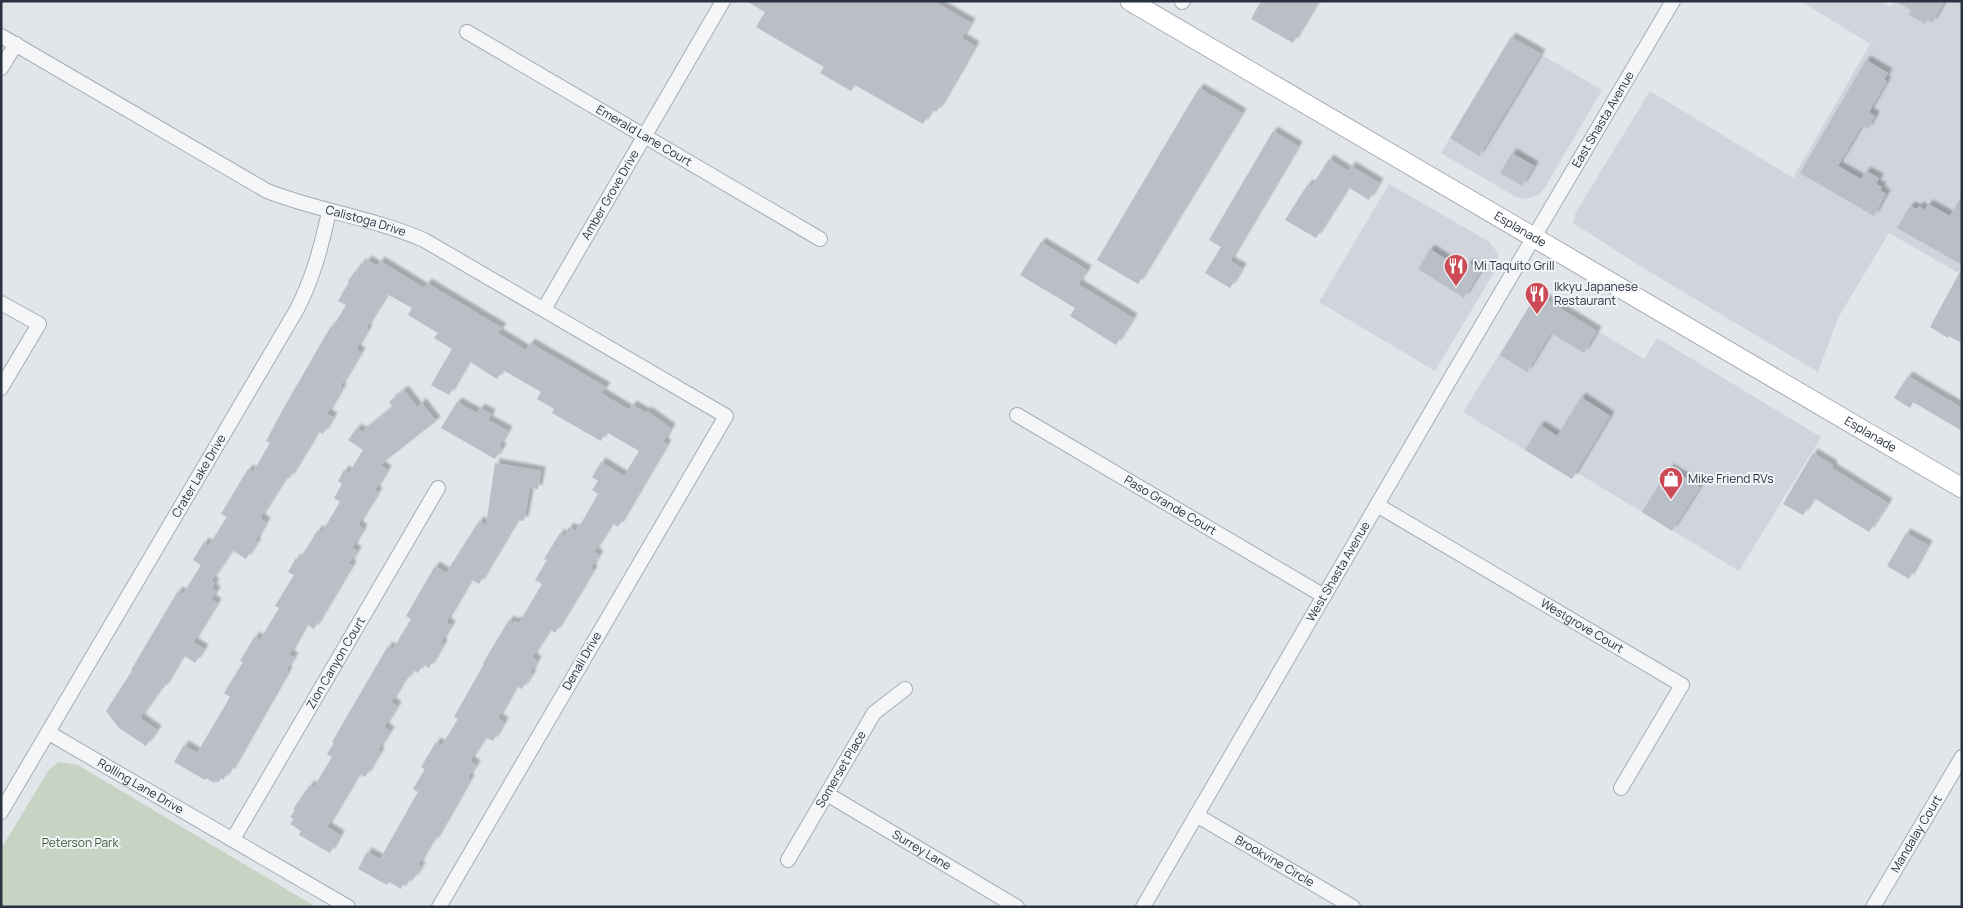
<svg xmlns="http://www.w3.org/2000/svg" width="1963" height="908" viewBox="0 0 1963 908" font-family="Manrope,sans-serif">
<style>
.built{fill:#d0d4dc}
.green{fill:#c7d4c3}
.building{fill:#b9bec7;filter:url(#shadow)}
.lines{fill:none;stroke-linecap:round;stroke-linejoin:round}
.street-casing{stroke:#a7acb4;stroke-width:16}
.secondary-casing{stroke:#a7acb4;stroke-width:21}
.street{stroke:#f5f6f8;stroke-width:14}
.secondary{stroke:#fff;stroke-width:19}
.labels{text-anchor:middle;stroke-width:4;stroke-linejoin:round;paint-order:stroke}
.street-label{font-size:12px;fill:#2a3242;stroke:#f2f4f7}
.poi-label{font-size:12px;fill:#2a3242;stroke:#f2f4f7;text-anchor:start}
.park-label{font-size:12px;fill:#3d5d38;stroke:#f2f4f7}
</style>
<defs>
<filter id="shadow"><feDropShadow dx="4.5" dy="-4.5" stdDeviation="1" flood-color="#0004"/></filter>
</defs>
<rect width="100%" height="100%" fill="#e2e5ea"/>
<g class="built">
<polygon points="1801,1 1881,1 1890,7 1893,1 1962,1 1962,266 1958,273 1889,233 1838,318 1818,372 1645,269 1573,223 1576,212 1650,91 1793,178 1870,44"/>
<polygon points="1511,37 1602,90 1544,189 1539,195 1526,199 1516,197 1441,153"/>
<polygon points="1389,184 1488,241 1498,253 1498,266 1435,371 1319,302"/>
<polygon points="1537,294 1644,359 1657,338 1821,437 1739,571 1576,472 1572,479 1463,412"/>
</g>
<polygon class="green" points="58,762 78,765 316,907 1,907 1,849 48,771"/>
<g class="building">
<polygon points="746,1 933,1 971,23 962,38 975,46 940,107 936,112 932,109 923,124 855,85 851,91 820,73 824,67 756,27 765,12"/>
<polygon points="1261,1 1318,1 1293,43 1251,19"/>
<polygon points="1895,1 1945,1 1932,23 1927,20 1925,24 1909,15 1911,10"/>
<polygon points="1511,37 1541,54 1479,156 1450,138"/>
<polygon points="1866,60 1888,73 1884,80 1887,81 1869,112 1875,116 1868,129 1862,125 1838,166 1861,179 1866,171 1879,178 1876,184 1882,187 1880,190 1886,194 1874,216 1800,173"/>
<polygon points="1199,88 1242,113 1138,284 1097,260"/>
<polygon points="1273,131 1298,146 1230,261 1242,268 1230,288 1205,273 1221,247 1209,240"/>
<polygon points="1512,153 1534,166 1522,186 1500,173"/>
<polygon points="1329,159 1348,171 1351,166 1379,183 1369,200 1348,187 1316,238 1285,220 1308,184 1312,186"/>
<polygon points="1962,195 1962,265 1897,228 1910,206 1917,209 1919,206 1925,210 1928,204 1950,216"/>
<polygon points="1041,242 1087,270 1078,284 1133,318 1116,345 1070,316 1075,308 1020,275"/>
<polygon points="1430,249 1464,271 1468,263 1481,270 1464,298 1418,269"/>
<polygon points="367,260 377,266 380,261 424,288 427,283 502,328 498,333 526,350 530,343 606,387 601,393 629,410 632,405 646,413 647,411 671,428 663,442 667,444 618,527 612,523 594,552 599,555 591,568 593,570 555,633 550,629 532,657 537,661 530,673 532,674 522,689 516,686 498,718 504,722 493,741 485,737 470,761 476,765 468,777 470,779 434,842 432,841 418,865 421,866 413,880 411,878 406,886 403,884 401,889 389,882 387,885 358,869 367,852 380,859 418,792 413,789 425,769 421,767 436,742 442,745 458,719 454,717 484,664 483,663 509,620 514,623 515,621 519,623 542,584 535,580 547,560 544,559 560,533 564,536 569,527 576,531 580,523 581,524 598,494 592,490 598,481 592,477 601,462 624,476 639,451 606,432 601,441 552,413 554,409 537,399 541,392 503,370 497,379 469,361 449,395 431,385 452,349 434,338 438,333 408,315 412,308 387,294 366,328 368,329 356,349 361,352 340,387 342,388 327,414 333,417 323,434 318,431 289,479 286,477 260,518 266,522 255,541 257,542 246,559 232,550 211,581 215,583 212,588 216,591 211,599 217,603 193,642 204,649 195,663 183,655 163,689 161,688 140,718 157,730 146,746 119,728 106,711 132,671 131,670 178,591 183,594 201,565 193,560 204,542 209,545 227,517 221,514 248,469 253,472 270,443 266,441 282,411 331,326 333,327 346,305 338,301 349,282 348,281 355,271 356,272 361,263 364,265"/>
<polygon points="1962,268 1962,343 1949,336 1948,338 1930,327"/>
<polygon points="1537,294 1597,331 1584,353 1551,333 1527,372 1500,355"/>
<polygon points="1908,376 1962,408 1962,431 1913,402 1910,408 1894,398"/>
<polygon points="404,390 418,408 421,402 436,421 380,465 387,470 375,490 378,492 358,525 363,529 352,548 357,551 349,564 352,565 314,629 306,624 289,655 294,657 286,670 288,671 230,773 228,772 223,780 221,778 218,783 216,781 214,783 206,778 205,780 174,762 184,745 197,753 230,697 224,693 243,662 240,661 255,636 260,640 279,608 275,606 294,575 288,572 296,558 299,560 318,530 322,532 340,502 334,498 342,484 338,481 344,470 349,473 363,450 348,440 357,428 362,432 393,407 389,402"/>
<polygon points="1581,397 1610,416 1572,479 1525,450 1540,425 1557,436"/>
<polygon points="457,402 477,413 480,408 491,414 488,420 508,431 499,446 502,448 495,459 441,428"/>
<polygon points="1813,453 1833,465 1832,468 1888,503 1869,532 1814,498 1803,515 1783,504"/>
<polygon points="495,463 541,471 538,489 530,488 524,521 517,520 479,584 471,579 446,622 451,625 441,642 443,644 429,668 423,664 418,673 413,670 406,681 404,680 391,702 397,706 384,727 390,731 378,750 380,752 365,777 361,774 356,781 355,780 327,827 340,835 330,853 299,835 301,831 290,824 294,819 290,817 295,810 293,809 310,785 314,787 332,757 327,754 334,743 332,742 388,646 393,649 411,619 406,616 435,566 446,573 479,521 486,525"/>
<polygon points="1669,468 1700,487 1672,531 1642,512"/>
<polygon points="1906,533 1928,545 1909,579 1887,566"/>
</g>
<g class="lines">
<defs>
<g id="street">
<polyline points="1182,2 1183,1"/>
<path id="s1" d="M 467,32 L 820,239"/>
<path id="s2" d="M 1,36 L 267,191 C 318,211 373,218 424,240 L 726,416 L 439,907"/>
<polyline points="1,68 16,44"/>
<polyline points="1,303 39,324 1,388"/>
<path id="s3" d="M 544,309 L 723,1"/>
<path id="s4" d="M 1017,415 L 1324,596"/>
<path id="s5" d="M 1377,505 L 1682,685 L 1621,788"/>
<path id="s6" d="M 49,733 L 348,907"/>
<path id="s7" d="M 827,794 L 1017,907"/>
<path id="s8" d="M 1,812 L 296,311 C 313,279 321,247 329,212"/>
<path id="s9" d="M 1196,815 L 1353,907"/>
<path id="s10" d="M 233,839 L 438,488"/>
<path id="s11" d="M 788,860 L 874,713 L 905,689"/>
<path id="s12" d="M 1143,907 L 1452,376 L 1673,1"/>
<path id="s13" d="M 1873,907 L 1962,757"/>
</g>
<g id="secondary">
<path id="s14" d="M 1130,1 L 1962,488"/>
</g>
</defs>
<use href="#street" class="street-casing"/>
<use href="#secondary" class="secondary-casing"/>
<use href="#street" class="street"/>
<use href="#secondary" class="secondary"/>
</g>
<defs>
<symbol id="restaurant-pin" viewBox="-11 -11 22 30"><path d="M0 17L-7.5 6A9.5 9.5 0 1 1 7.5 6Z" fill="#cc4a56" stroke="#f2f4f7"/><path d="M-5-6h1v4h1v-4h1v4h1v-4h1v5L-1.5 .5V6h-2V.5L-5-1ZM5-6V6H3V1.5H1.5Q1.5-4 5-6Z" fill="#fff"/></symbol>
<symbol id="shop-pin" viewBox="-11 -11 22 30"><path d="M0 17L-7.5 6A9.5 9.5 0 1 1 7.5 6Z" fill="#cc4a56" stroke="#f2f4f7"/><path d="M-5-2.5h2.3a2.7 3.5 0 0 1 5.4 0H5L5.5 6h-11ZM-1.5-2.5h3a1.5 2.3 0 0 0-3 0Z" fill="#fff"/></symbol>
</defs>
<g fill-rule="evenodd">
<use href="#restaurant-pin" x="1442" y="252" width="28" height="38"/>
<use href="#restaurant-pin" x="1523" y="280" width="28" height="38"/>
<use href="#shop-pin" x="1657" y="465" width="28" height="38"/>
</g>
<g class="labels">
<g class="street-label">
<text dy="4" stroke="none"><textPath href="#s12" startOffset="912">East Shasta Avenue</textPath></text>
<text dy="4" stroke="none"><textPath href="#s1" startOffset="205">Emerald Lane Court</textPath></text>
<text dy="4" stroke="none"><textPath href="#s3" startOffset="132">Amber Grove Drive</textPath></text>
<text dy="4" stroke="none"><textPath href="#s2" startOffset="411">Calistoga Drive</textPath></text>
<text dy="4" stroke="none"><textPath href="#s14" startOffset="452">Esplanade</textPath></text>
<text dy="4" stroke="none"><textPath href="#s14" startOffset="858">Esplanade</textPath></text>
<text dy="4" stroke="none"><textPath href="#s8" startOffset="390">Crater Lake Drive</textPath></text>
<text dy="4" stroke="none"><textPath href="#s4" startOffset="178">Paso Grande Court</textPath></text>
<text dy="4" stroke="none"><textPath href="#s12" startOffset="388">West Shasta Avenue</textPath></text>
<text dy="4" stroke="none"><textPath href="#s5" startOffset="238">Westgrove Court</textPath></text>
<text transform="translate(582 661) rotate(-60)" y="4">Denali Drive</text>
<text dy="4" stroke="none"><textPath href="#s10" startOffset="204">Zion Canyon Court</textPath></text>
<text dy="4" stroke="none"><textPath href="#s11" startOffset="105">Somerset Place</textPath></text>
<text dy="4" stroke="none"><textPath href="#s6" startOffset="106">Rolling Lane Drive</textPath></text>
<text dy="4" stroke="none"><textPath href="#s13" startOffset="85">Mandalay Court</textPath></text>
<text dy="4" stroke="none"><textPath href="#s7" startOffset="110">Surrey Lane</textPath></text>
<text dy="4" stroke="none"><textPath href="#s9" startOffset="91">Brookvine Circle</textPath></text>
</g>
<g class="poi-label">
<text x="1474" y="270">Mi Taquito Grill</text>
<text x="1554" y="291">Ikkyu Japanese<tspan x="1554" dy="14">Restaurant</tspan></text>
<text x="1688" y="483">Mike Friend RVs</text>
</g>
<g class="park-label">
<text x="80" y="847">Peterson Park</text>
</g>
</g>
<rect width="1963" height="908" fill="none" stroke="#2a3242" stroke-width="5"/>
</svg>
